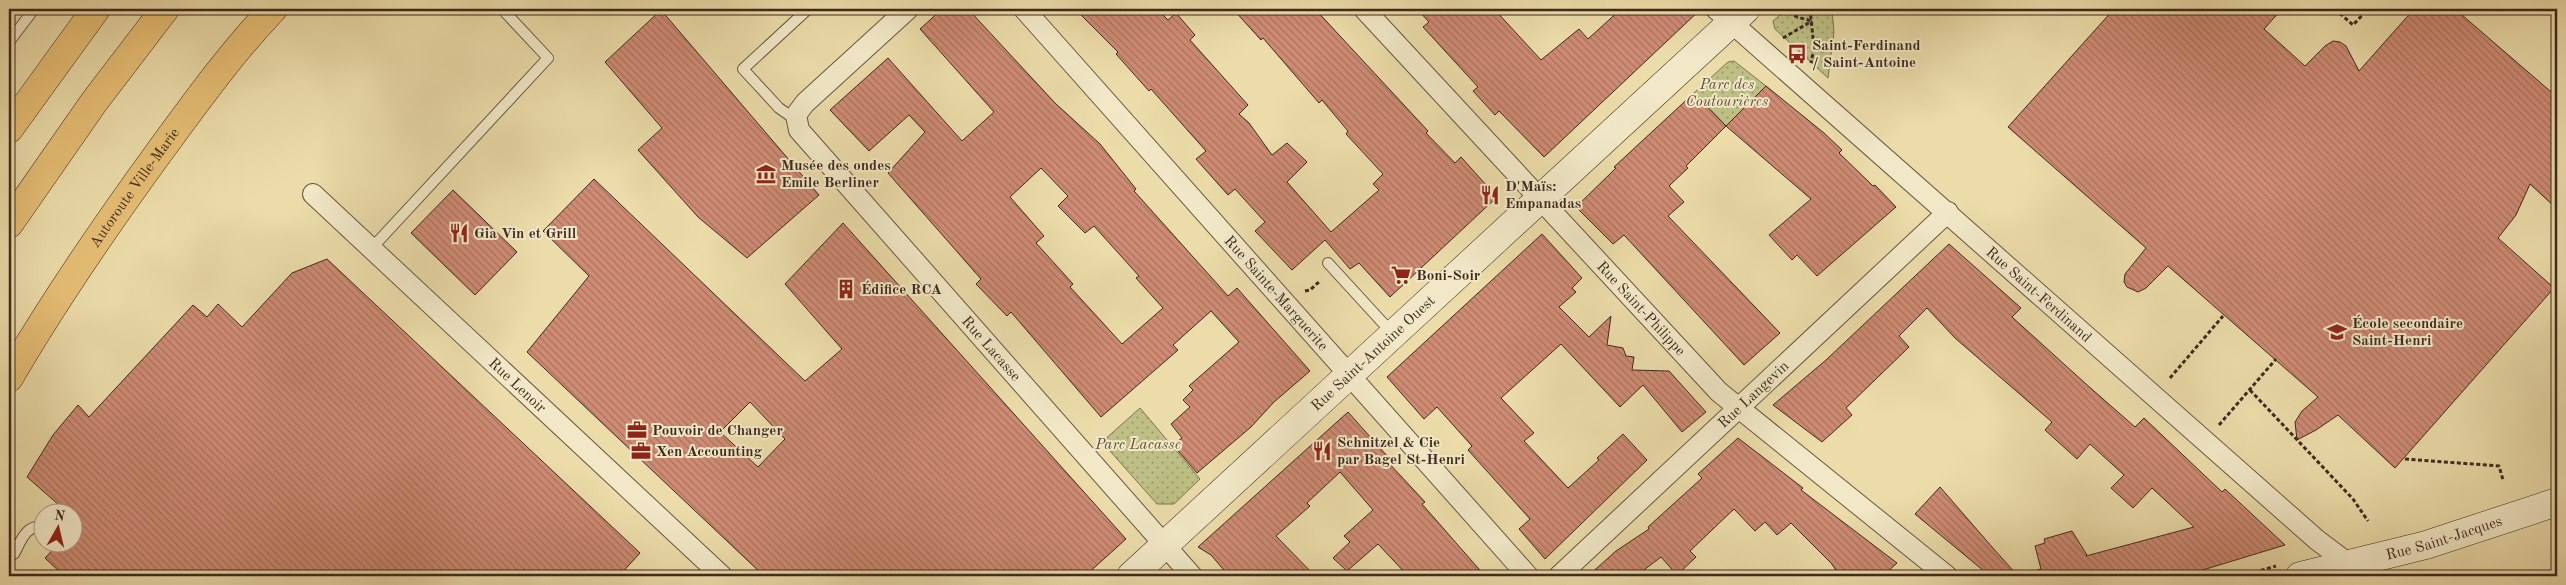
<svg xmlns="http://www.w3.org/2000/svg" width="2566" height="585" viewBox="0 0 2566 585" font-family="'Old Standard TT',serif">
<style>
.park{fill:url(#park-dots);stroke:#7e7452}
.building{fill:url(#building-back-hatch);stroke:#3e291f;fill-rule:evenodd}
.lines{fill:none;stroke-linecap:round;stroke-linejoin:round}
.service-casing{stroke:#695642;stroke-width:12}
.minor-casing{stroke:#695642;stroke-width:22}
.secondary-casing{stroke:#3e291f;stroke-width:29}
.trunk-casing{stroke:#3e291f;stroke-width:29}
.path{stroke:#3e291f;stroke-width:3;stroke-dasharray:4 2.5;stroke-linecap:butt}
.service{stroke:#f2e8c7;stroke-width:10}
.minor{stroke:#f2e8c7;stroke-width:20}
.secondary{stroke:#f2e8c7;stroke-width:28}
.trunk{stroke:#e6be74;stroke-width:28}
.labels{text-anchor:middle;stroke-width:4;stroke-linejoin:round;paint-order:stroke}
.poi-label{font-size:15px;font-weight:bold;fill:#3e291f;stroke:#f2e8c7;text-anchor:start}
.park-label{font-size:15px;font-style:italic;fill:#5e4e38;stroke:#f2e8c7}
.street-label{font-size:15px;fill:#3e291f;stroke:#f2e8c7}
</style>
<defs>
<pattern id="park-dots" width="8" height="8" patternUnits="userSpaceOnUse" patternTransform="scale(1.25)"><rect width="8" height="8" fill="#bdbf84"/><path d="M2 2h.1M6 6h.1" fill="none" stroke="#9b9b6b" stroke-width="1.8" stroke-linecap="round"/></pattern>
<pattern id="building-back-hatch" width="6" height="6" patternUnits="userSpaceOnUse" patternTransform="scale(1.25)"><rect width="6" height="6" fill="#cf8b74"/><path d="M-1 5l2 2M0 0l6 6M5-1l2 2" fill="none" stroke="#a9725f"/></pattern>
</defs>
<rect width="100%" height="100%" fill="#ebdca9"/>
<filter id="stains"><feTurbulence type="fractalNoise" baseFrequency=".004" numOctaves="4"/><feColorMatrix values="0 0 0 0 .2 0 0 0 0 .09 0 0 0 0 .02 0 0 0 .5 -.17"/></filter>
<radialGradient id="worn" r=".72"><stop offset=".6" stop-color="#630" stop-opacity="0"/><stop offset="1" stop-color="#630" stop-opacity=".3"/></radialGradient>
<g class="park">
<polygon points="1787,9 1832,9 1834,32 1828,78 1775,29 1773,21"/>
<polygon points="1734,61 1766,86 1726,126 1694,93 1728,62"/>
<polygon points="1140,408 1200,479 1174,504 1157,504 1102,442"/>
</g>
<g class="building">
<path d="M 942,9 L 968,9 L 1055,103 L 1100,144 L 1136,189 L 1134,191 L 1228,296 L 1237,288 L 1310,371 L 1274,402 L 1251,427 L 1197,473 L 1173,445 L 1182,438 L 1171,424 L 1190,407 L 1183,400 L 1193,390 L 1189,386 L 1239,342 L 1211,311 L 1173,345 L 1178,350 L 1101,417 L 1011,312 L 1007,316 L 976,284 L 981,279 L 888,173 L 925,132 L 909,115 L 869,151 L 830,110 L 888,58 L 962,141 L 994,112 L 920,29 ZM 1041,168 L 1068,196 L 1058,206 L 1085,233 L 1094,226 L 1139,276 L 1136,278 L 1163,308 L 1122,344 L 1070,287 L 1073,284 L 1036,243 L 1044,236 L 1010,197 Z"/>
<polygon points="1075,9 1157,9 1168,20 1176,13 1195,35 1190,40 1248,105 1239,114 1249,123 1272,155 1287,143 1307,162 1287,182 1331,232 1379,190 1373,184 1383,174 1346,134 1348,131 1322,100 1319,103 1263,38 1261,40 1233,9 1315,9 1428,131 1426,133 1455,163 1461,157 1497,197 1390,297 1359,263 1350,269 1325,240 1292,270 1255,231 1265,222 1235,189 1228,195 1196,159 1206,151 1151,89 1149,91 1116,54 1118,52"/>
<polygon points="1417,9 1494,9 1541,60 1579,29 1588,39 1621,9 1701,9 1544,157 1499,111 1495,115 1473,91 1478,87 1423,27 1429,22"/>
<polygon points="2114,9 2282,9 2264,29 2305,66 2325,46 2333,41 2340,42 2346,46 2359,71 2414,9 2455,9 2557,97 2557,209 2530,184 2516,215 2498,238 2554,288 2395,468 2338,415 2316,430 2297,440 2295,422 2302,411 2318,397 2168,266 2146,288 2138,292 2127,287 2124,282 2125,274 2146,248 2008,127"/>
<polygon points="661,10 819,195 747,258 698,217 638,150 662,128 605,62"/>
<polygon points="1766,86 1824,133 1842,150 1839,153 1873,186 1875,185 1896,207 1817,276 1797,255 1792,260 1769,235 1811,199 1726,126"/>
<polygon points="1694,93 1726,126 1686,166 1688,168 1669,186 1684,202 1668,216 1780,333 1744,365 1624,235 1613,244 1576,207 1616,168 1614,167"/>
<path d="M 594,179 L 805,381 L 842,349 L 785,284 L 843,223 L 1126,539 L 1085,576 L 764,576 L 527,352 L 589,276 L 543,231 ZM 750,402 L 785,439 L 758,467 L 720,432 Z"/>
<polygon points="453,190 517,252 475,295 411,233"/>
<polygon points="1542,234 1582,278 1572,288 1576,292 1559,307 1589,337 1611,316 1607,345 1623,348 1626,356 1634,357 1632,370 1669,371 1706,412 1682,432 1643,385 1620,407 1561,344 1501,398 1534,433 1524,441 1568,488 1599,460 1597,458 1623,434 1647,460 1545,559 1519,529 1530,519 1468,450 1472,446 1437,407 1424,419 1387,377"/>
<polygon points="1949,244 2021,308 2012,317 2086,384 2135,427 2144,418 2222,492 2225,489 2285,545 2183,576 2038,576 2037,570 2041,569 2035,546 2045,543 2044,539 2072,531 2087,555 2086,556 2194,527 2152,488 2133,508 2111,488 2124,475 2090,444 2077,459 2045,430 2052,422 1955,338 1927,308 1899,336 1909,347 1846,408 1852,415 1822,442 1773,405 1826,360"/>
<polygon points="327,259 640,553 619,576 64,576 45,558 60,542 72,542 72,529 78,523 72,518 72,512 67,512 27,477 53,435 78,405 89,417 193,305 207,317 218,304 242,327 292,273"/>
<polygon points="1348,412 1388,457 1386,460 1425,502 1422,504 1485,576 1408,576 1378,544 1347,571 1333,558 1350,542 1344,536 1373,510 1340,472 1307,503 1310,506 1276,536 1315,576 1229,576 1211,555 1198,547"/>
<polygon points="1738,438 1803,488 1801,490 1897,563 1883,576 1840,576 1831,563 1791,523 1777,535 1765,522 1755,531 1734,509 1690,551 1696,557 1677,575 1661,557 1636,576 1588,576 1616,551 1649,529 1648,527 1702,478 1698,474"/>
<polygon points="1940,487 1992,547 2018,576 1990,576 1915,514"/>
</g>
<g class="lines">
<defs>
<g id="service">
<polyline points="9,42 34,9"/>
<polyline points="796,120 779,108 743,69 808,9"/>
<polyline points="371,249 548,58 502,9"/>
<polyline points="1328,263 1393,334"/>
<path d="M 14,554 C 21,541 25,526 42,526"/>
</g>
<g id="minor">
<path id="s1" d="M 908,9 L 805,103 L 796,115 L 799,130 L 1192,576"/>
<path id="s2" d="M 1024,9 L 1528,576"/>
<path id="s3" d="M 1364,9 L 1719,392 L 1947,576"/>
<path id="s4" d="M 1716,9 L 2317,540 L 2365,576"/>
<path id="s5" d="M 313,194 L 722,576"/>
<path id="s6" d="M 1559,576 L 1948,212"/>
</g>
<g id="secondary">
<path id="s7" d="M 1131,576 L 1746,9"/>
<path id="s8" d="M 2300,576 L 2426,545 L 2557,502"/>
</g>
<g id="trunk">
<polyline points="9,129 96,9"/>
<polyline points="9,224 94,102 165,9"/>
<path id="s9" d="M 9,378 C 55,299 106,225 160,151 C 196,102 231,53 273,9"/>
</g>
</defs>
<use href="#service" class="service-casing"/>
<use href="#minor" class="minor-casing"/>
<use href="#secondary" class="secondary-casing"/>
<use href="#trunk" class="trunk-casing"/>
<g class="path">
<polyline points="1783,9 1797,17 1812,21"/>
<polyline points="1810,9 1814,48 1811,63"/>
<polyline points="2335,9 2353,25 2368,9"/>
<polyline points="1783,38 1812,21"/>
<polyline points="1305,291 1310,290 1320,281"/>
<polyline points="2170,378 2223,316"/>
<polyline points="2250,390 2353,499 2368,521"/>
<polyline points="2219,425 2276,359"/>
<polyline points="2405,459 2499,466 2503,480"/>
<polyline points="2242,576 2276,566"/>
</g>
<use href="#service" class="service"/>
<use href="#minor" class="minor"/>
<use href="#secondary" class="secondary"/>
<use href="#trunk" class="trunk"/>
</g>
<defs>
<symbol id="bus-bare" viewBox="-9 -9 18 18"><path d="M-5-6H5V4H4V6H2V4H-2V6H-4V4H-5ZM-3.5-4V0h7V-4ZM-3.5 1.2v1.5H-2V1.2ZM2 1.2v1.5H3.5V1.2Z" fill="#8f2418" stroke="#f2e8c7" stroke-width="2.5" paint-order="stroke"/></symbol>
<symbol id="museum-bare" viewBox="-9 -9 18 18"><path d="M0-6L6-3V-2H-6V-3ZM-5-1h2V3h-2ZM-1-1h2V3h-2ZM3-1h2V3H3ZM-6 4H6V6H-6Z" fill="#8f2418" stroke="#f2e8c7" stroke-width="2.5" paint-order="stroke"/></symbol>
<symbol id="restaurant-bare" viewBox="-9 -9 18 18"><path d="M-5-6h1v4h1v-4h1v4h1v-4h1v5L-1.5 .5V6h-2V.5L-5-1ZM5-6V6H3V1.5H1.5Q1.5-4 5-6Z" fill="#8f2418" stroke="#f2e8c7" stroke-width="2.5" paint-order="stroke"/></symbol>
<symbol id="supermarket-bare" viewBox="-9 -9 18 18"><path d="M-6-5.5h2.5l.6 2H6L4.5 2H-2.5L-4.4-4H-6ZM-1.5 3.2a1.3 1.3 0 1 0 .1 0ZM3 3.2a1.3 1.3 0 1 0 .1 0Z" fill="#8f2418" stroke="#f2e8c7" stroke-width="2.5" paint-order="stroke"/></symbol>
<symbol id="building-bare" viewBox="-9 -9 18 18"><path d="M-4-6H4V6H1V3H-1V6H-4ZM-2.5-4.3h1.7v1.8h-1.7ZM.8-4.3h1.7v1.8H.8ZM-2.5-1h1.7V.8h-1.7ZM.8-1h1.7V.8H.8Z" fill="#8f2418" stroke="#f2e8c7" stroke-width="2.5" paint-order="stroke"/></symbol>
<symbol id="school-bare" viewBox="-9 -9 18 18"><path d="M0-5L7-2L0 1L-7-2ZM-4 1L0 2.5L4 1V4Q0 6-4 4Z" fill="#8f2418" stroke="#f2e8c7" stroke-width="2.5" paint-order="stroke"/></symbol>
<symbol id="office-bare" viewBox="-9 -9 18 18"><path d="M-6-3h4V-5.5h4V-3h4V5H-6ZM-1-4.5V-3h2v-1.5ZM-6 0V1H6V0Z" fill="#8f2418" stroke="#f2e8c7" stroke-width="2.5" paint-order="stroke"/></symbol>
</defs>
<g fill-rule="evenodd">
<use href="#bus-bare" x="1783" y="40" width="28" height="28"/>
<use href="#museum-bare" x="752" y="160" width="28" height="28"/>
<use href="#restaurant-bare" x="1476" y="181" width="28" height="28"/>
<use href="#restaurant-bare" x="445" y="219" width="28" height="28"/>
<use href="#supermarket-bare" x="1387" y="261" width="28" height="28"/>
<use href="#building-bare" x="832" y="275" width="28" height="28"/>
<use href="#school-bare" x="2323" y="318" width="28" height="28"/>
<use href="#office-bare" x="623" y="416" width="28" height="28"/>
<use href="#office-bare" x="627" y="437" width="28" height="28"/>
<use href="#restaurant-bare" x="1308" y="437" width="28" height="28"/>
</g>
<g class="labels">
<g class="poi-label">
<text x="1812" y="50">Saint-Ferdinand<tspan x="1812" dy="17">/ Saint-Antoine</tspan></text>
<text x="781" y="170">Musée des ondes<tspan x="781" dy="17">Emile Berliner</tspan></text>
<text x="1505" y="191">D'Maïs:<tspan x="1505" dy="17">Empanadas</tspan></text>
<text x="474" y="238">Gia Vin et Grill</text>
<text x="1416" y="280">Boni-Soir</text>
<text x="861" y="294">Édifice RCA</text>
<text x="2352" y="328">École secondaire<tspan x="2352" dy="17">Saint-Henri</tspan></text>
<text x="652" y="435">Pouvoir de Changer</text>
<text x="1337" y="447">Schnitzel &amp; Cie<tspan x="1337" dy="17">par Bagel St-Henri</tspan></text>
<text x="656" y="456">Xen Accounting</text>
</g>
<g class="park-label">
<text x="1727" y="89">Parc des<tspan x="1727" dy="17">Coutourières</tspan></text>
<text x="1138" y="449">Parc Lacasse</text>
</g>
<g class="street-label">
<text dy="5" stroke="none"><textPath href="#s9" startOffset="228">Autoroute Ville-Marie</textPath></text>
<text dy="5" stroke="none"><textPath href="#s2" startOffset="380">Rue Sainte-Marguerite</textPath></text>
<text dy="5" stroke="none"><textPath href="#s4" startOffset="431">Rue Saint-Ferdinand</textPath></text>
<text dy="5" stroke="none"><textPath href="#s3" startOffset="408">Rue Saint-Philippe</textPath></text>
<text dy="5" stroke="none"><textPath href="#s1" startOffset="461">Rue Lacasse</textPath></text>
<text dy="5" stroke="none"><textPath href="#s7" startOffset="329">Rue Saint-Antoine Ouest</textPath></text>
<text dy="5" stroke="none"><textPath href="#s5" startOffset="280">Rue Lenoir</textPath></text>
<text dy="5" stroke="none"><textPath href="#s6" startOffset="266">Rue Langevin</textPath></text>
<text dy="5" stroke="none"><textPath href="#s8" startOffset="149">Rue Saint-Jacques</textPath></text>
</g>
</g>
<rect width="2566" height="585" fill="none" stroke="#ebdca9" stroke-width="30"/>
<rect x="10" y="10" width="2546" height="565" fill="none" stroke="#3e291f" stroke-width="2.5"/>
<rect x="15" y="15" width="2536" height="555" fill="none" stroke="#3e291f"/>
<g transform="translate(58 528) rotate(8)"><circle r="24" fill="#f2e8c7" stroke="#aa9c84"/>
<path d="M0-4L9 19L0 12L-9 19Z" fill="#8f2418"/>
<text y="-8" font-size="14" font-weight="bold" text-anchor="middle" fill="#3e291f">N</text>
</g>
<rect width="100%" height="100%" filter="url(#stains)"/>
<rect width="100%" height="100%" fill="url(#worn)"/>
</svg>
